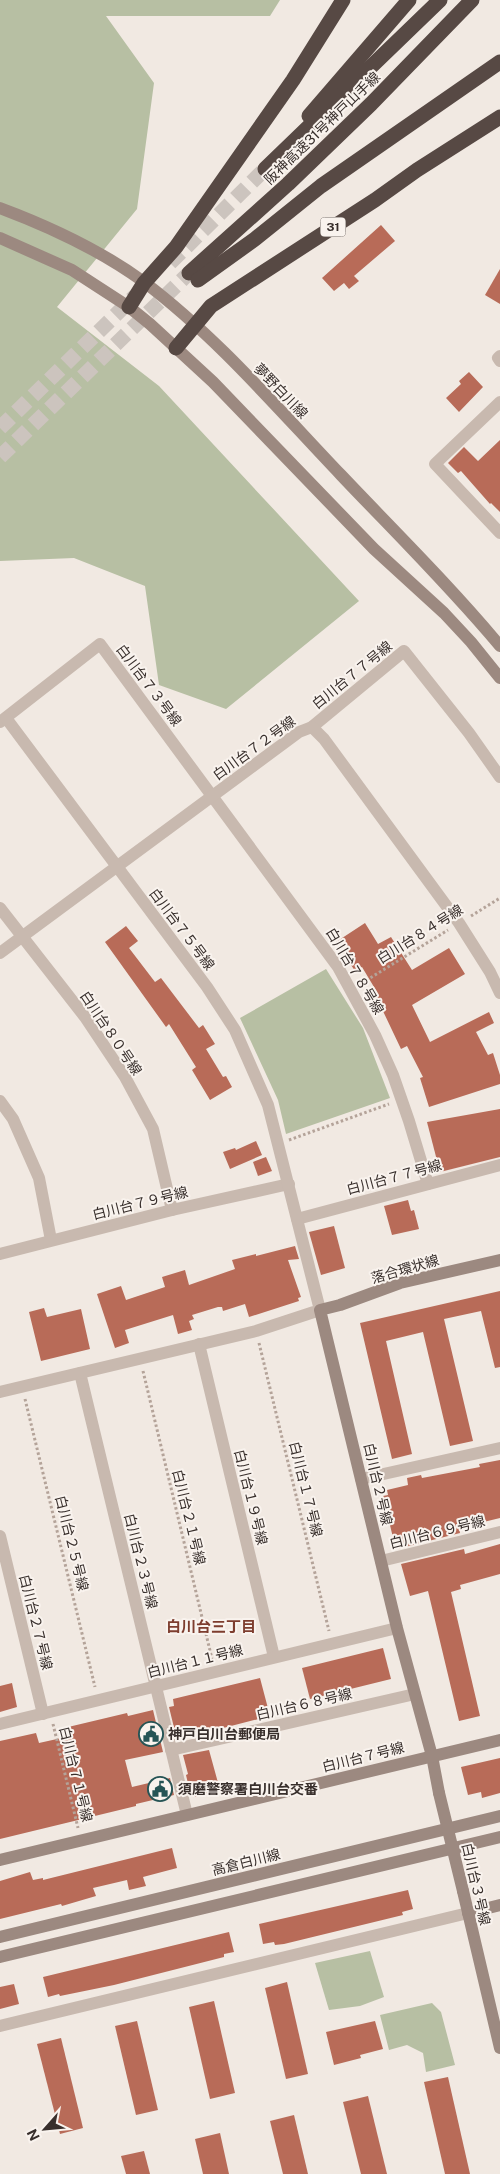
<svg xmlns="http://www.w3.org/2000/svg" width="500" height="2174" viewBox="0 0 500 2174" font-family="'Public Sans','Noto Sans JP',sans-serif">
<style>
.green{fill:#b7bfa3}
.building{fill:#b86b58}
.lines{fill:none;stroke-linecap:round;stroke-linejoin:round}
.highway-tunnel{stroke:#ccc4be;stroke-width:15;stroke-dasharray:15 8;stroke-linecap:butt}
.path{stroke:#b4a399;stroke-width:3;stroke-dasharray:2.5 2.5;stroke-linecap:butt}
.street{stroke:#c8b9af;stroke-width:12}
.secondary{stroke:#9c8980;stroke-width:12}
.highway{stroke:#574944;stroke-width:15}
.secondary-bridge{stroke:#9c8980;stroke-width:12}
.labels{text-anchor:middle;stroke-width:4;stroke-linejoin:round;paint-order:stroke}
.shield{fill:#f9f3ee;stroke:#726a66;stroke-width:1}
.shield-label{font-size:12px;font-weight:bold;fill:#382f2c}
.street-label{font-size:14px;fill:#382f2c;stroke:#f9f3ee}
.poi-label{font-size:14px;font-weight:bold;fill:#382f2c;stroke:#f9f3ee;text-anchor:start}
.neighbourhood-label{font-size:15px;font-weight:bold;fill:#7d3d2e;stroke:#f9f3ee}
</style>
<rect width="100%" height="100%" fill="#f1e9e2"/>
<g class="green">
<polygon points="0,0 280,0 270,16 106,16 154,83 137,209 57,307 159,386 359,601 226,709 159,685 145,586 74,558 0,561"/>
<polygon points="326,969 363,1028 390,1098 286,1134 278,1100 240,1018"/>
<polygon points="370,1951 384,1997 360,2006 329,2010 315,1963"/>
<polygon points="432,2003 441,2012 455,2065 426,2072 423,2053 407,2045 389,2050 380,2015"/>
</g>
<g class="building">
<polygon points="381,225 395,241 354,276 359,281 349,289 344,283 334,291 322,278"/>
<polygon points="500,269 500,304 485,295"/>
<polygon points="469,372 483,387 459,412 446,398 461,384 459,381"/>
<polygon points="500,440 500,512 491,503 490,504 461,471 458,473 448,463 464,447 478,461"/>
<polygon points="365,923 378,944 391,937 412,970 449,948 465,974 412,1005 430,1042 489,1012 494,1023 476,1032 488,1055 493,1053 500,1075 500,1084 429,1107 420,1078 423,1077 407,1046 401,1049 382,1009 380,1010 371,995 377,992 362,967 355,971 336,942"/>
<polygon points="126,926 138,941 129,948 155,982 161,978 199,1028 203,1025 215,1044 206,1049 223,1077 226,1076 232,1087 210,1100 192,1070 196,1067 169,1024 166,1027 105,942"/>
<polygon points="500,1109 500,1157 440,1172 427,1122"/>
<polygon points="256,1141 262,1155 230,1169 223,1152 235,1148 236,1150"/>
<polygon points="266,1157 272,1171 258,1176 253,1162"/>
<polygon points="408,1200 411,1211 414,1210 419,1229 392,1235 384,1206"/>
<polygon points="334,1226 345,1268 321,1275 309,1232"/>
<polygon points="295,1246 299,1259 288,1260 301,1297 298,1298 299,1301 249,1317 245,1304 223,1311 222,1307 218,1307 192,1315 194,1319 189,1321 192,1330 178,1334 173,1315 125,1330 129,1343 115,1348 97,1294 121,1286 126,1300 165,1287 162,1277 185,1270 189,1285 235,1269 232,1260 256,1254 256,1256"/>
<polygon points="500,1291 500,1367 495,1368 481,1311 444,1319 473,1441 450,1446 423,1332 386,1341 412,1454 392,1459 360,1323"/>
<polygon points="44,1308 47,1317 81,1309 90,1349 41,1361 29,1312"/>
<polygon points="500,1460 500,1518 459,1528 460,1533 397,1549 395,1546 383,1496 388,1495 387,1490 408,1485 407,1478 421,1475 422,1478 480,1467 479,1464"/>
<polygon points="500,1544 500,1574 460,1585 461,1589 451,1592 480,1716 459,1721 428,1591 410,1596 401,1564 464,1549 465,1554"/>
<polygon points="383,1648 391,1679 310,1699 302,1668"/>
<polygon points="260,1678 270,1716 177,1740 169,1707 174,1706 173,1699"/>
<polygon points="12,1683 17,1707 0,1712 0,1686"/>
<polygon points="153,1710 163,1752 125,1760 132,1787 170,1778 174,1795 136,1804 136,1806 0,1839 0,1741 36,1733 39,1743 66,1737 64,1728 127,1713 128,1716"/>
<polygon points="209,1750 220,1790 195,1797 193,1791 190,1792 186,1775 188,1774 183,1755"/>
<polygon points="500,1758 500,1793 482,1798 481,1792 468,1795 461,1767"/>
<polygon points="172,1848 177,1868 143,1877 146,1886 129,1890 127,1880 93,1888 96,1896 62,1906 61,1904 0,1919 0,1881 30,1872 33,1880 43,1878 43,1880"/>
<polygon points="408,1890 413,1909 402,1912 403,1915 284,1944 275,1945 274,1942 263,1944 259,1924"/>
<polygon points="229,1932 234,1952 224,1954 224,1957 114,1985 60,1996 59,1994 48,1997 43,1977"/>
<polygon points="287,1982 308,2074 286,2079 265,1988"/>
<polygon points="14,1984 19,2004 0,2009 0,1987"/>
<polygon points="214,2001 235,2093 210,2099 189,2007"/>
<polygon points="137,2021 158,2110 136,2115 115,2026"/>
<polygon points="375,2021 383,2049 360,2055 361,2058 334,2065 326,2032"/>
<polygon points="61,2038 83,2128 60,2134 37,2044"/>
<polygon points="448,2077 470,2174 445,2174 424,2082"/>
<polygon points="368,2096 387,2174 361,2174 343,2102"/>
<polygon points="294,2115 308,2174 283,2174 270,2121"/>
<polygon points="220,2133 229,2174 203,2174 195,2139"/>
<polygon points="144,2151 150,2174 126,2174 121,2156"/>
</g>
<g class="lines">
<g class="highway-tunnel">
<polyline points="170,263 265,169"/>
<polyline points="0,428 135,296"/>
<polyline points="0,457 189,273"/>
</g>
<g class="path">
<polyline points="471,916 500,898"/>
<polyline points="362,983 448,930"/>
<polyline points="289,1140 389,1104"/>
<polyline points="259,1343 329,1631"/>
<polyline points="143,1371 212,1659"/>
<polyline points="25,1399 95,1687"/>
<polyline points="53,1724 78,1828"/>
</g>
<g class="street">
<polyline points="500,356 498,358 500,361"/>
<polyline points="500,402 435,464 500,533"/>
<polyline points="0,722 100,644 338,967 375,1035 393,1075 409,1121 428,1184"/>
<polyline points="312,727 404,651 469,733 500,777"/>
<polyline points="0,908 85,1017 125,1077 153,1129 172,1210"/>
<polyline points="0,953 299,732 312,727 324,739 459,923 490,972 500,993"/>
<polyline points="0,1101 13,1119 39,1178 51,1240"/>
<polyline points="297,1219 500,1165"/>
<polyline points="0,1254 172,1210 289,1184"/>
<polyline points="199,1344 274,1657"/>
<polyline points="80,1373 187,1815"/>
<polyline points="0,1392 256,1331 320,1310 268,1105 235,1030 207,987 6,718"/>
<polyline points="361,1479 500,1448"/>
<polyline points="0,1536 43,1714"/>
<polyline points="381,1561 500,1532"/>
<polyline points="0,1724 397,1628"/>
<polyline points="171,1750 415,1694"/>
<polyline points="0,2026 468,1913"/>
</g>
<g class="secondary">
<path d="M 0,208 C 51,227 100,250 144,282 C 217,337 278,409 341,475 C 394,531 450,586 500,646"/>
<polyline points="0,238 72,270 129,307 150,324 213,382 374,549 444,613 471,642 500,678"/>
<polyline points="439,1793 432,1756 397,1628 320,1310 340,1305 400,1283 500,1260"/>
<polyline points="0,1860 500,1740"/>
<polyline points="463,1891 500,2048"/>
<polyline points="468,1913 500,1905"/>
<polyline points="0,1937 500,1816"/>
<polyline points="0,1957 500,1837"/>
</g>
<g class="highway">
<polyline points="309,116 409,0"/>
<polyline points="265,169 440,0"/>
<polyline points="189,273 288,184 371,104 472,0"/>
<polyline points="198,280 255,239 321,186 500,62"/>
<polyline points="129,307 144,283 176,247 293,80 343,0"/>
<polyline points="176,348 211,306 375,200 417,170 500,117"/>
</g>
<polyline class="secondary-bridge" points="439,1793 463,1891"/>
</g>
<defs>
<symbol id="civic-ring" viewBox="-11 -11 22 22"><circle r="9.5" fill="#f9f3ee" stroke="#265455" stroke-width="1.5"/><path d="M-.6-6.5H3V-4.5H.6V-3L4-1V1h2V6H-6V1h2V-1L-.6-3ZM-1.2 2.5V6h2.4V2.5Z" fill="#265455"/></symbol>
</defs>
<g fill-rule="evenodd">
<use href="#civic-ring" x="137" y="1720" width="28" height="28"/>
<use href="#civic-ring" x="146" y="1775" width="28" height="28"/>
</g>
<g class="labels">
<rect class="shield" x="320.5" y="217.5" width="25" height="19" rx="4"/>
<g class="shield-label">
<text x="333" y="231">31</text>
</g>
<g class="street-label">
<text transform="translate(322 128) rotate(-44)" y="5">阪神高速31号神戸山手線</text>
<text transform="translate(281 391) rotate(46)" y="5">夢野白川線</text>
<text transform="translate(352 675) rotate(-39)" y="5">白川台７７号線</text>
<text transform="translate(149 685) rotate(53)" y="5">白川台７３号線</text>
<text transform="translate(254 748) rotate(-36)" y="5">白川台７２号線</text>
<text transform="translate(182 929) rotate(53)" y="5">白川台７５号線</text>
<text transform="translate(420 934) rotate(-32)" y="5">白川台８４号線</text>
<text transform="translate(355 971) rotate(59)" y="5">白川台７８号線</text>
<text transform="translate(111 1033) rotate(56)" y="5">白川台８０号線</text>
<text transform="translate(394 1177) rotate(-15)" y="5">白川台７７号線</text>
<text transform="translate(140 1203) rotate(-14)" y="5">白川台７９号線</text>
<text transform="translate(405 1269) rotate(-16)" y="5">落合環状線</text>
<text transform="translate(378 1484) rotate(77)" y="5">白川台２号線</text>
<text transform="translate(306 1489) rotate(76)" y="5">白川台１７号線</text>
<text transform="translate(251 1497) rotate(76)" y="5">白川台１９号線</text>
<text transform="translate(189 1517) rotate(76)" y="5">白川台２１号線</text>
<text transform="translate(437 1532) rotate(-14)" y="5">白川台６９号線</text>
<text transform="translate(72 1543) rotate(76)" y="5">白川台２５号線</text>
<text transform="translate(141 1561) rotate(76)" y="5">白川台２３号線</text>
<text transform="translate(36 1622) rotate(76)" y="5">白川台２７号線</text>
<text transform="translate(195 1661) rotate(-14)" y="5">白川台１１号線</text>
<text transform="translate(304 1704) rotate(-13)" y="5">白川台６８号線</text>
<text transform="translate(363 1757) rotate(-14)" y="5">白川台７号線</text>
<text transform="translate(76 1774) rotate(76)" y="5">白川台７１号線</text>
<text transform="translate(246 1862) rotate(-14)" y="5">高倉白川線</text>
<text transform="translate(476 1884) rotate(77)" y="5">白川台３号線</text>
</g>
<g class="poi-label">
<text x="168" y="1739">神戸白川台郵便局</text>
<text x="178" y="1794">須磨警察署白川台交番</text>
</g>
<g class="neighbourhood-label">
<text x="211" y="1632">白川台三丁目</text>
</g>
</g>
<g transform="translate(45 2129) rotate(243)" stroke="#f9f3ee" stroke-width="4" paint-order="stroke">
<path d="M0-4L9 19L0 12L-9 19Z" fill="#382f2c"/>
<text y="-8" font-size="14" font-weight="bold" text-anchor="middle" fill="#382f2c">N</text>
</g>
</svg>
